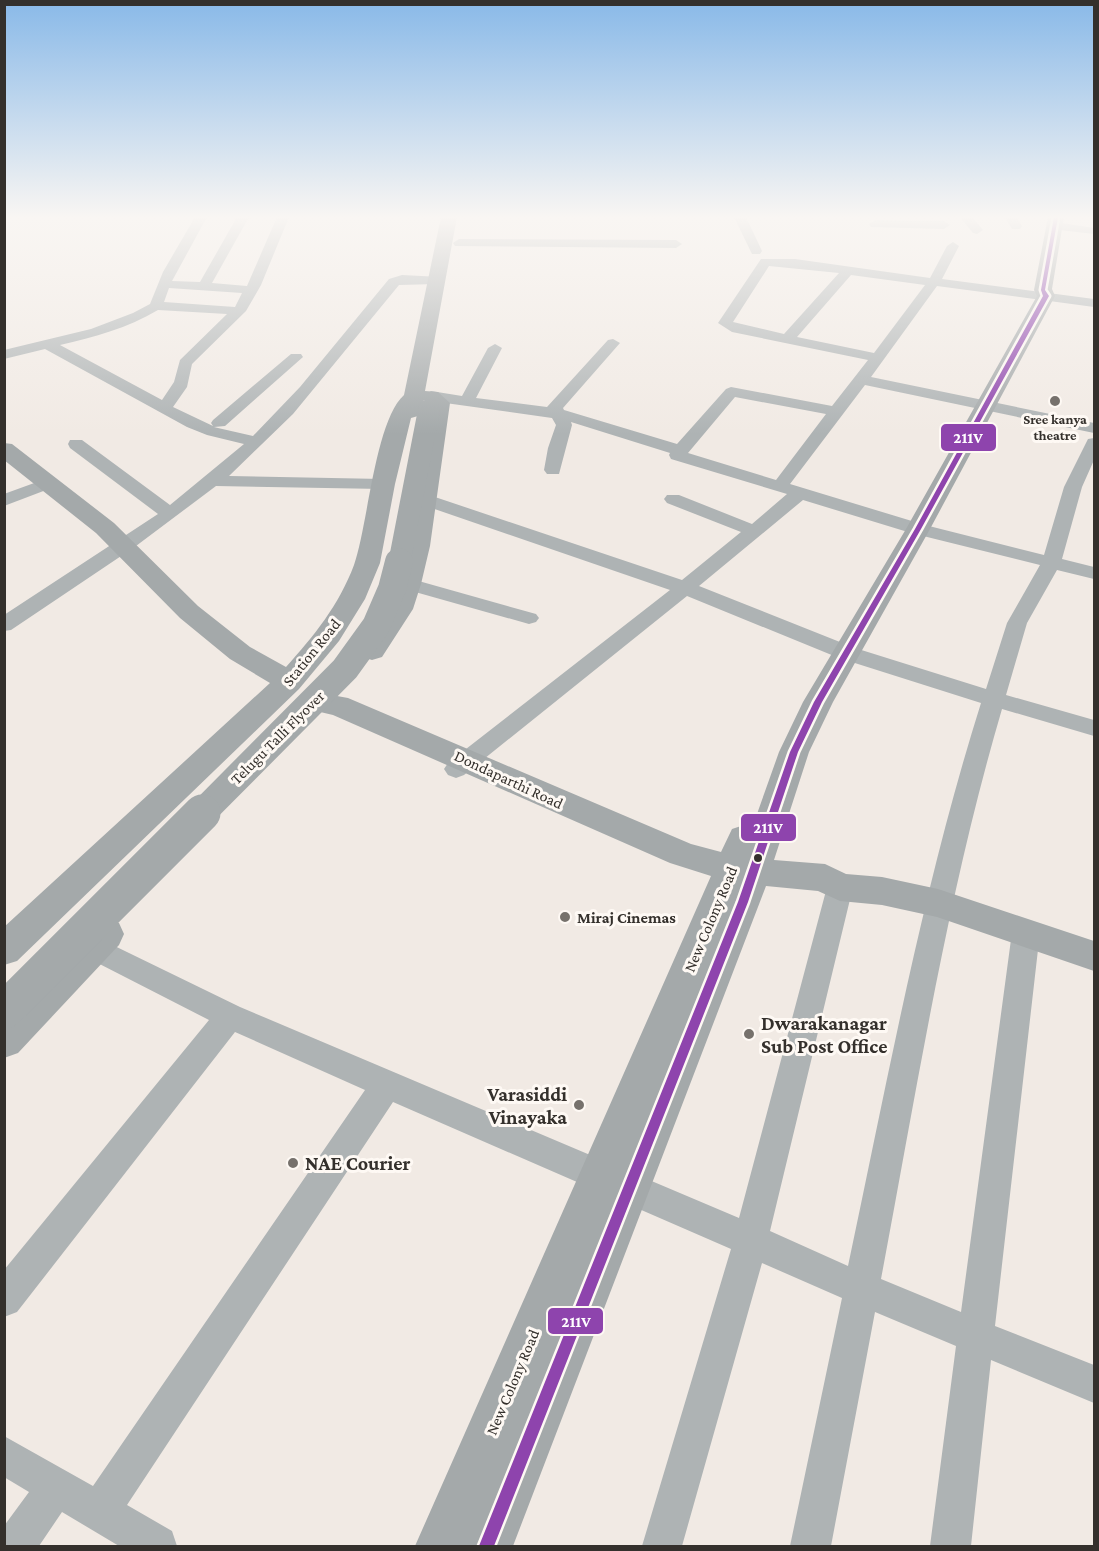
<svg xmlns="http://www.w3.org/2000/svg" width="1099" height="1551" viewBox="0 0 1099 1551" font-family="'Crimson Pro',serif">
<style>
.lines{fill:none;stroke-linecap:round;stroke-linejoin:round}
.minor{fill:#aeb3b4;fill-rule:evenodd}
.major{fill:#a4a9aa;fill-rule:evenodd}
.major-bridge-far2{stroke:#a4a9aa;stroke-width:22}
.major-bridge-far1{stroke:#a4a9aa;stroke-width:28}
.major-bridge{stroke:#a4a9aa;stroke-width:37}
.bus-1-casing{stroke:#fef9f4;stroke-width:5}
.bus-1{fill:#8e44ad;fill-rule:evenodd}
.poi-dot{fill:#76716c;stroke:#fef9f4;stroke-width:2}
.bus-dot{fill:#34302c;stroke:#fef9f4;stroke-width:2}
.labels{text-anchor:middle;stroke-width:6;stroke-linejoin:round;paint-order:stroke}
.far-poi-label{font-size:14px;font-weight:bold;fill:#34302c;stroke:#fef9f4}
.street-label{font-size:16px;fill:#34302c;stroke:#fef9f4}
.poi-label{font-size:16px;font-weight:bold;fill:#34302c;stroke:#fef9f4;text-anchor:start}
.near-poi-label{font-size:20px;font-weight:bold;fill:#34302c;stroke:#fef9f4;text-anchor:start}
.line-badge{stroke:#fef9f4;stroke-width:2}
.badge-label{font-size:16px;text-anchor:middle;font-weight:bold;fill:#fff}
</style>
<rect width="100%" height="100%" fill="#f1eae4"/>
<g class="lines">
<g class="minor">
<path d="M 195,217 L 207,217 L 172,281 L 200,282 L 237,217 L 249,217 L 212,283 L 247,286 L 277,217 L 289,217 L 261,285 L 246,311 L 192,364 L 187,387 L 173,407 L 213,426 L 211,423 L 213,420 L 291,354 L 301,354 L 303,357 L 225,426 L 214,427 L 218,428 L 253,436 L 300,387 L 389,279 L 402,275 L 441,277 L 443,280 L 436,284 L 399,285 L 293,414 L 229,476 L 383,479 L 389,480 L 392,484 L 389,488 L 383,489 L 216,486 L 136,546 L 11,630 L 4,631 L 4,615 L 158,514 L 70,448 L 68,444 L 70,440 L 82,440 L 170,505 L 244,444 L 207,435 L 187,427 L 45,349 L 4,359 L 4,350 L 91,329 L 133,313 L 150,304 L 163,272 ZM 169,288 L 242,293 L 235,307 L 164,302 ZM 158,310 L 227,314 L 180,360 L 174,382 L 162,400 L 60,345 C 94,337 128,328 158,310 Z"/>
<polygon points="734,217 746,217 762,251 760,254 752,254"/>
<polygon points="960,217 972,217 983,230 977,234 973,233"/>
<polygon points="1005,217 1017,217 1022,226 1020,229 1012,229"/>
<polygon points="875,220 944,221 950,225 944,229 871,227 869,224"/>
<polygon points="1055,222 1094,228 1094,234 1051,229 1049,226"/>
<polygon points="459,239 676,240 682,244 676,248 455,246 453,243"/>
<path d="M 953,242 L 959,246 L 942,279 L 1094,299 L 1094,307 L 937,286 L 871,377 L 1094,423 L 1094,433 L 865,385 L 790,484 L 925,525 L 1044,555 L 1064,487 L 1088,439 L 1094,438 L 1094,460 L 1082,487 L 1062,559 L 1094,567 L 1094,579 L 1057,570 L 1027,623 L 1006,695 L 1094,720 L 1094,736 L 1002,709 C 947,896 917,1088 881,1279 L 961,1312 L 1012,932 L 1016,924 L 1026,921 L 1036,924 L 1040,932 L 995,1326 L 1094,1365 L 1094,1403 L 991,1360 L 971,1546 L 930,1546 L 956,1346 L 875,1312 L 831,1546 L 790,1546 L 842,1298 L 762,1263 L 682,1546 L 642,1546 L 731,1249 L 393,1102 L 127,1505 L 172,1531 L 177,1546 L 119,1546 L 62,1512 L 39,1546 L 4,1546 L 4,1526 L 29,1492 L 4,1477 L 4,1436 L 93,1486 L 365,1090 L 235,1032 L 17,1312 L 4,1317 L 4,1270 L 209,1020 L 82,955 L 78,947 L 82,939 L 92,935 L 240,1007 L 739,1218 L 827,887 L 831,880 L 840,877 L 849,880 L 853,887 L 770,1231 L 848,1266 C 888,1077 923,887 981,703 L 839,658 L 687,596 L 464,775 L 456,778 L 448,775 L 444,769 L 448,763 L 670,590 L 420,504 L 417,500 L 420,496 L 432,496 L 682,580 L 741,532 L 667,503 L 664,499 L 667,495 L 679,495 L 752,524 L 787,494 L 671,459 L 669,455 L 670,453 L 571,422 L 572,425 L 559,474 L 547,474 L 544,470 L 548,448 L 556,425 L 552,418 L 431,401 L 423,396 L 431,391 L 462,396 L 488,348 L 495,344 L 502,348 L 476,398 L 547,407 L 608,340 L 613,339 L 620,343 L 563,408 L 564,410 L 677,444 L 726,389 L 731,387 L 832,406 L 868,360 L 732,332 L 718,323 L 761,259 L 795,259 L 930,278 L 947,246 ZM 769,266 L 839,273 L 784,334 L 733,322 ZM 851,275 L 925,285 L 874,353 L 797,337 ZM 735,397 L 826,414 L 776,480 L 688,453 ZM 803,500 L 911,533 L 1040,565 L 1007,623 L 986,689 L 855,648 L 699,586 Z"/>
<polygon points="48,478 54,479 57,483 54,487 4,506 4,494"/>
<polygon points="408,578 536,614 539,618 536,622 529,624 401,588 398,584 401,580"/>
</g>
<g class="major">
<path d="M 441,217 L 457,217 L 425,391 L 438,392 L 450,403 L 430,546 L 421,584 L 413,609 L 382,657 L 372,660 L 362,657 L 358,651 L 387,609 L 395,584 L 406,546 L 429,405 L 424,400 L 418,416 L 411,418 L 395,484 L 380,563 L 365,599 L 339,641 L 299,689 L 17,961 L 4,965 L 4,927 L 270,683 L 230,659 L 180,618 L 96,533 L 4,460 L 4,443 L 12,444 L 114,523 L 198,606 L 250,647 L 286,667 C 314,636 339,605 354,565 C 368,525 375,421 404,395 Z"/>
<polygon points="1048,217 1064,217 1052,289 1055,296 930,529 833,702 809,752 774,860 825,864 846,874 882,877 938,889 1094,941 1094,971 937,917 882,905 840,901 818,891 766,886 513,1546 415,1546 711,876 670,863 333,715 316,711 311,704 316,697 326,694 348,698 691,844 721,852 732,829 744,825 752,828 779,752 803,702 906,529 1037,296 1034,290"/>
<polygon points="106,919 119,923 124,934 119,945 18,1053 4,1058 4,1014 93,923"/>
</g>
<polyline class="major-bridge-far2" points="399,564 429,410"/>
<polyline class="major-bridge-far1" points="201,814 345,669 376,626 392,589 399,562"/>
<polyline class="major-bridge" points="4,1011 202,813"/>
<defs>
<polygon id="bus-1" points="1054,217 1058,217 1045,290 1049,296 921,529 822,702 798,752 748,902 494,1546 479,1546 738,902 790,752 814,702 915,529 1043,296 1041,290"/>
</defs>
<use href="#bus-1" class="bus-1-casing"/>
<use href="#bus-1" class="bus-1"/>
</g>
<linearGradient id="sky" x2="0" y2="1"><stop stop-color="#89b9e8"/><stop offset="0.5" stop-color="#f9f6f3"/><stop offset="1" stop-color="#f9f6f3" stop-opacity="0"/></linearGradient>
<rect width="1099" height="434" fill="url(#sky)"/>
<g class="poi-dot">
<circle cx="1055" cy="401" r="6"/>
<circle cx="565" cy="917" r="6"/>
<circle cx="749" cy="1034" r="6"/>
<circle cx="579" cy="1105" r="6"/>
<circle cx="293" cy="1163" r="6"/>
</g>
<circle class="bus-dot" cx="758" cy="858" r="5"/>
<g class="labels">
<g class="far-poi-label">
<text x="1055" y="424">Sree kanya<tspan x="1055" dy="16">theatre</tspan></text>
</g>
<g class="street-label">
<text transform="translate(311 652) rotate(-51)" y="6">Station Road</text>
<text transform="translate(277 737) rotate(-45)" y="6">Telugu Talli Flyover</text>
<text transform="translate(509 779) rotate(25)" y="6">Dondaparthi Road</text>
<text transform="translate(710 919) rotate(-67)" y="6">New Colony Road</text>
<text transform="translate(512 1382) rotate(-67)" y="6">New Colony Road</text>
</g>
<g class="poi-label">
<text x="577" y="923">Miraj Cinemas</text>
</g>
<g class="near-poi-label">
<text x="761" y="1030">Dwarakanagar<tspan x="761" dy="23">Sub Post Office</tspan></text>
<text x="567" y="1101" text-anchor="end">Varasiddi<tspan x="567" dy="23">Vinayaka</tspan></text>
<text x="305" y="1170">NAE Courier</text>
</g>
</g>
<g class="line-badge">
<rect x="940" y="423" width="57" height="29" rx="6" fill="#8e44ad"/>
<rect x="740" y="813" width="57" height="29" rx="6" fill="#8e44ad"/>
<rect x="547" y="1307" width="57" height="28" rx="6" fill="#8e44ad"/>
</g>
<g class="badge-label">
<text x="968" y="443">211V</text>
<text x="768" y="833">211V</text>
<text x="576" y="1327">211V</text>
</g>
<rect width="1099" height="1551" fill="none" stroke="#34302c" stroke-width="12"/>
</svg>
